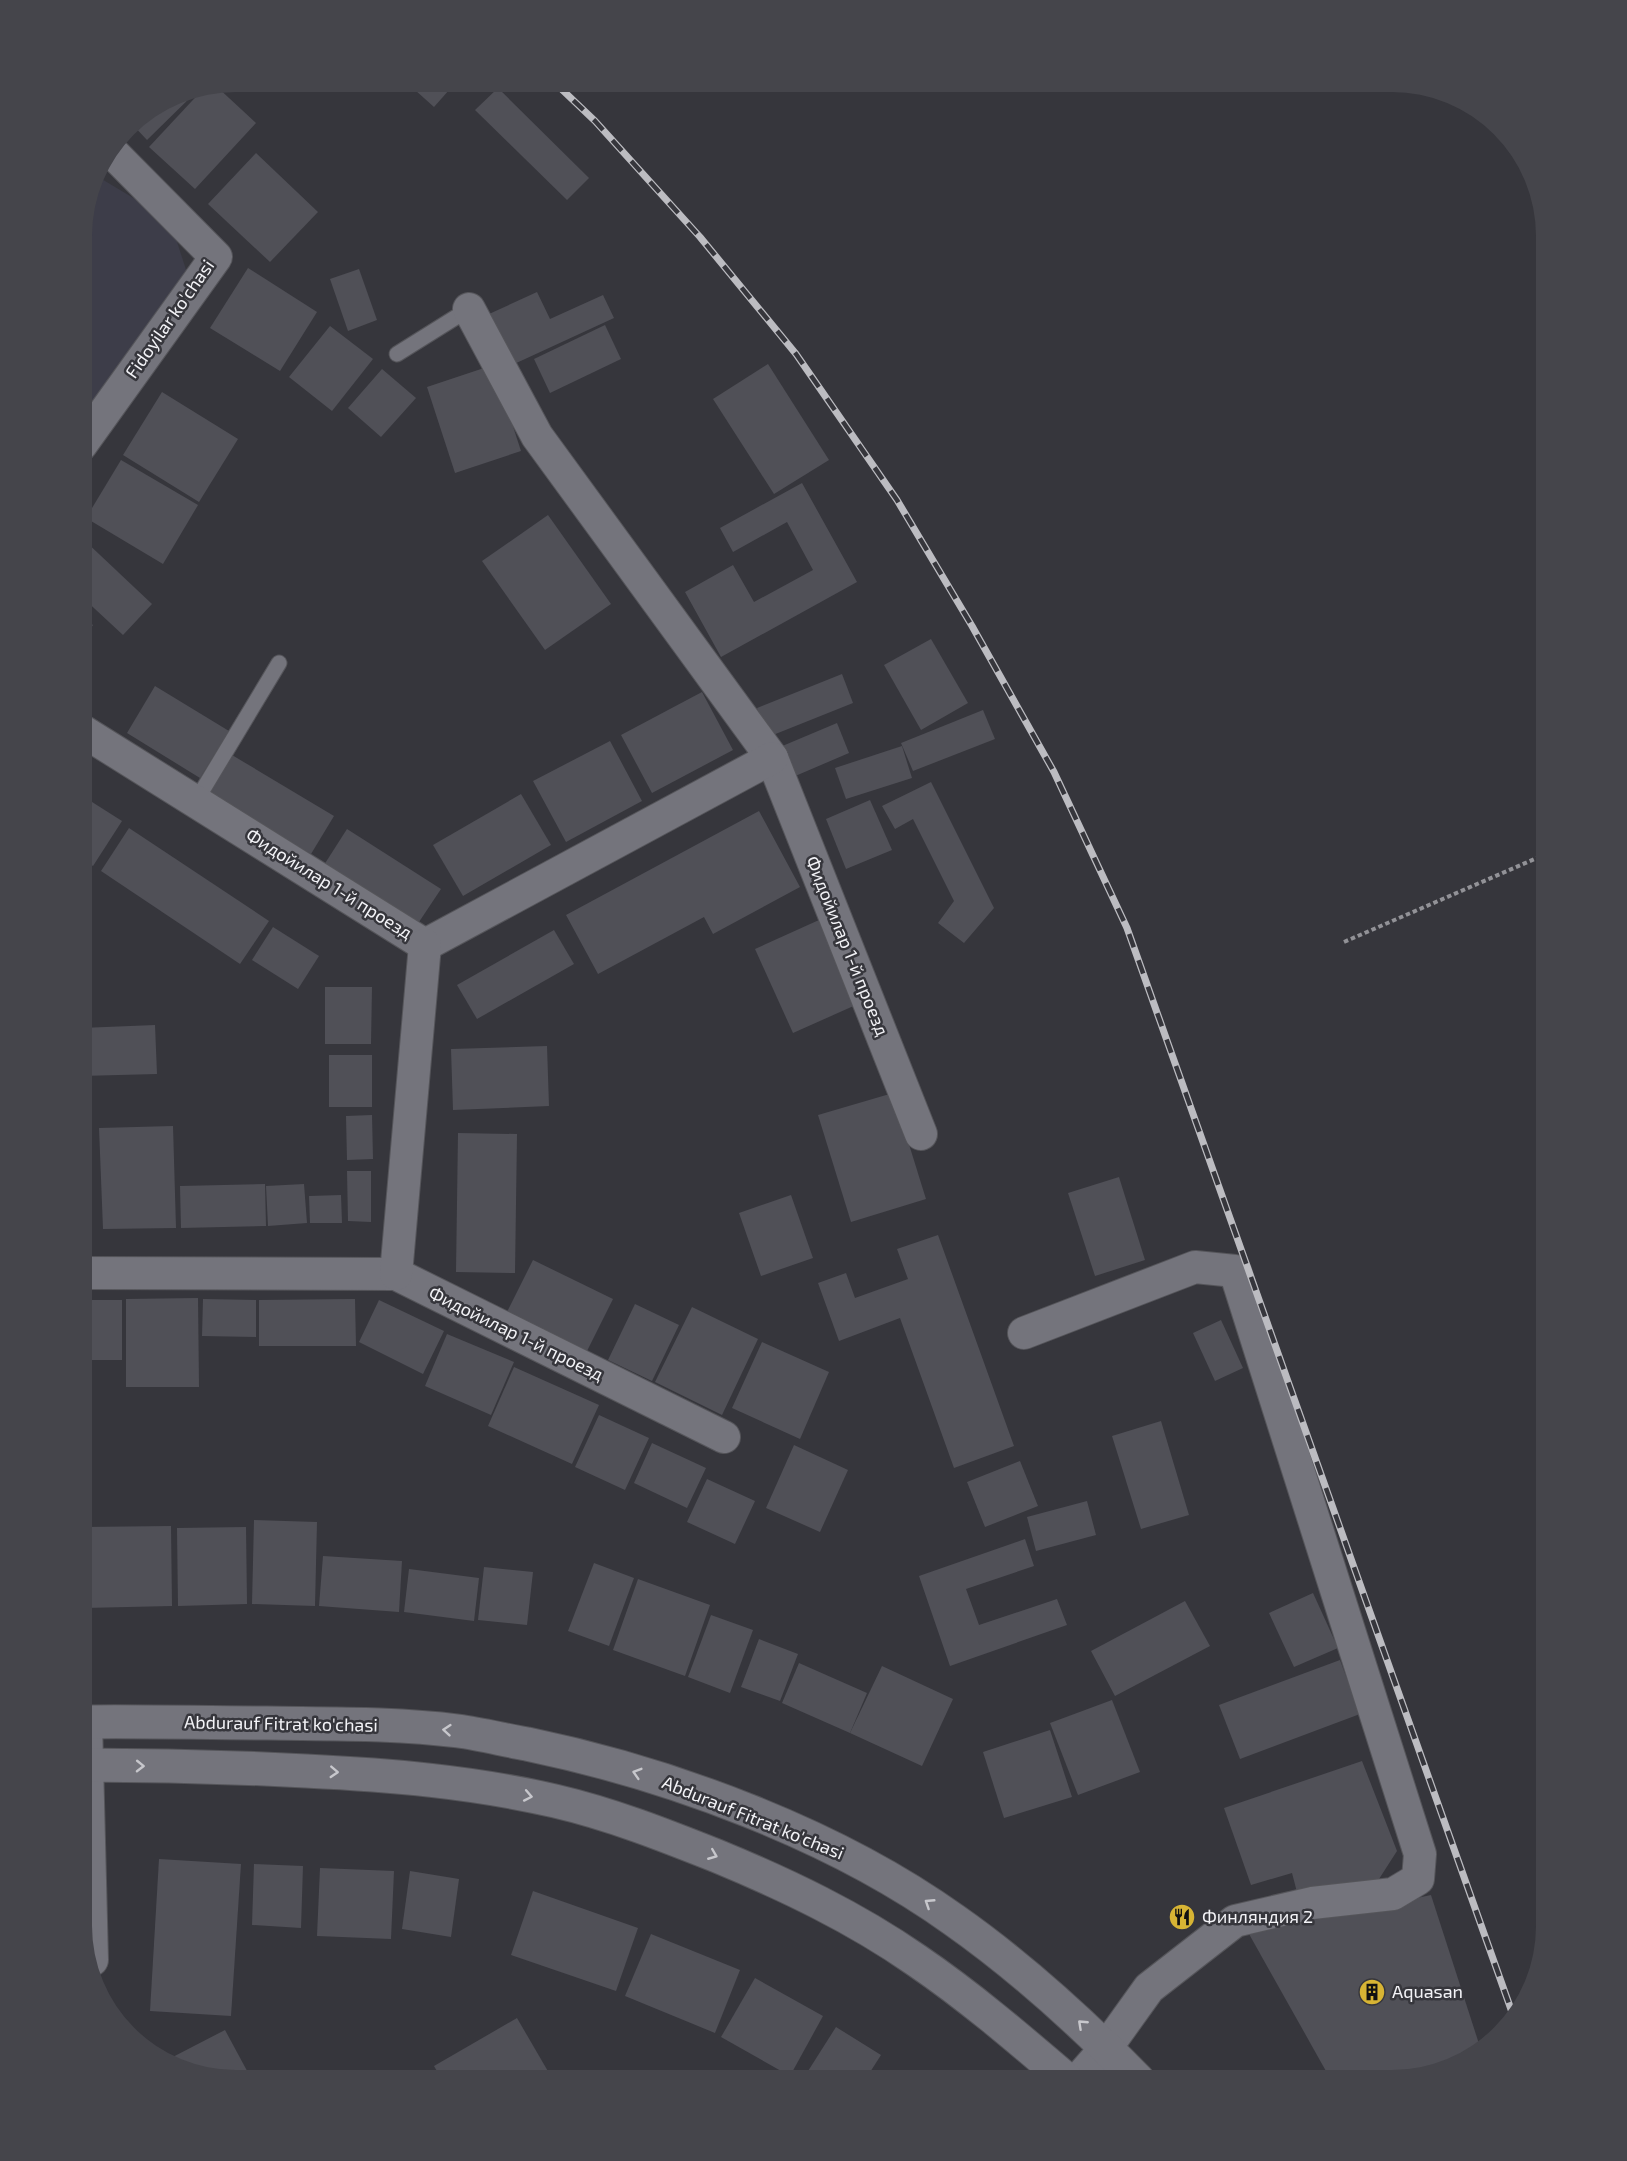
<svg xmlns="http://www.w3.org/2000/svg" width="1627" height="2161" viewBox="0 0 1627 2161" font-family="'Exo 2',sans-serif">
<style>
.built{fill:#3d3d49}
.building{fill:#505057}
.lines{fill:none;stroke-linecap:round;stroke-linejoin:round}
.lane-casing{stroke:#55555a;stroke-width:17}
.street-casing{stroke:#55555a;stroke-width:34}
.secondary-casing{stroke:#55555a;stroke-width:35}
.path{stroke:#929297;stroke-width:4;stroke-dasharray:4.5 3;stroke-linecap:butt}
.lane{stroke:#74747c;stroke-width:15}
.street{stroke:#74747c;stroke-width:32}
.secondary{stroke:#74747c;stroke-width:33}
.rail-casing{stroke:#bcbcc1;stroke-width:7}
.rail{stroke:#36363c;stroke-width:4.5;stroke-dasharray:14;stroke-linecap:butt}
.oneway{stroke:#c7c7cc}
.labels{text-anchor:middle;stroke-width:5;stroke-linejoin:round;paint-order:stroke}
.street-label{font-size:18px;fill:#f3f3f7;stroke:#36363c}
.poi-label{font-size:18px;fill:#f3f3f7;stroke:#36363c;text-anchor:start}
</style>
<rect width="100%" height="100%" fill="#36363c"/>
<polygon class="built" points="95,175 170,220 189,279 81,431 81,225"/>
<g class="building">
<polygon points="405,81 457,81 434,107"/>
<polygon points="215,85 256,123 195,189 149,147 205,87"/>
<polygon points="200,88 147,140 131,123 177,93"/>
<polygon points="498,88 589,178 567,200 475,110"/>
<polygon points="256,153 318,212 270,262 208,204"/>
<polygon points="248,268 317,312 280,371 210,328"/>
<polygon points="359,269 377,320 348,331 330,279"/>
<polygon points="537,292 550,319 603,295 614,318 512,365 489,314"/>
<polygon points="605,325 621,359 550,393 534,359"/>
<polygon points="330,326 373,359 332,411 289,377"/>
<polygon points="768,364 829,460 774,494 713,399"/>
<polygon points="493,365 521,451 455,473 427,387"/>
<polygon points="382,369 416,398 381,437 348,408"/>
<polygon points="162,392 238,439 199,502 123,455"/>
<polygon points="121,460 198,505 163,564 86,518"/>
<polygon points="802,483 857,582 721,657 685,592 733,565 754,602 813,570 787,522 733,552 720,528"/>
<polygon points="548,515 611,604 545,650 482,561"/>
<polygon points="83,539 152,604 123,635 81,596"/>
<polygon points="81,617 93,625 81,643"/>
<polygon points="931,639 968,703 921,730 884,665"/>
<polygon points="842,674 853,703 768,737 757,708"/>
<polygon points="155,686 229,731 200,778 127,733"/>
<polygon points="702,692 733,750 652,793 621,735"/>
<polygon points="983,710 995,739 913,771 901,743"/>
<polygon points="837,723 849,753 793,777 780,747"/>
<polygon points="610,741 642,801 566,842 533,781"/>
<polygon points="902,746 912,778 846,799 835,768"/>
<polygon points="232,755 334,816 311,854 209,793"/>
<polygon points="931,782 994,908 964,943 938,923 954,901 913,819 895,829 882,806"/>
<polygon points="521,794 551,845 463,896 433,845"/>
<polygon points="81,795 122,821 93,866 81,858"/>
<polygon points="870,800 892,850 846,869 826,819"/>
<polygon points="759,811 800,887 713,934 704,917 598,974 566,915"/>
<polygon points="129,828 269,921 240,964 101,871"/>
<polygon points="347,829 441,889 417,925 324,865"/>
<polygon points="819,920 858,1004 793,1033 755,949"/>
<polygon points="273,927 319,956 298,989 252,960"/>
<polygon points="554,930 574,964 477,1019 457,985"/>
<polygon points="325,987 372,987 371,1044 325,1044"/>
<polygon points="155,1025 157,1074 81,1076 81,1028"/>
<polygon points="547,1046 549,1106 453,1110 451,1049"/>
<rect x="329" y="1055" width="43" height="52"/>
<polygon points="893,1093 926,1199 851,1222 818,1115"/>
<polygon points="372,1115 373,1159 347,1160 346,1116"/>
<polygon points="173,1126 176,1228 103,1229 99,1128"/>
<polygon points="458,1133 517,1134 515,1273 456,1272"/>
<polygon points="347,1171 371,1171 371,1222 348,1221"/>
<polygon points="1119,1177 1145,1260 1095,1276 1068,1193"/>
<polygon points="265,1184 266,1226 181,1228 180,1186"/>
<polygon points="304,1184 307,1223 268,1226 266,1186"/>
<polygon points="341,1195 342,1223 310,1223 309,1196"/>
<polygon points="791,1195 813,1258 761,1276 739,1213"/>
<polygon points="938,1235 1014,1446 954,1468 900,1318 839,1341 818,1283 846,1273 855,1298 908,1279 897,1249"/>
<polygon points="533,1260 613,1299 587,1351 507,1312"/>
<polygon points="198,1298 199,1387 126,1387 126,1299"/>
<polygon points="203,1299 256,1300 256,1337 202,1336"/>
<polygon points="355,1299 356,1346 259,1346 259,1300"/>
<rect x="81" y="1300" width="41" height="60"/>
<polygon points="379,1300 444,1331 423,1374 359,1342"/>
<polygon points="635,1304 679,1325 652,1381 608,1360"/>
<polygon points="692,1307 758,1339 722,1415 655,1382"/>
<polygon points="1221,1320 1243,1368 1215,1381 1193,1333"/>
<polygon points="447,1334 514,1362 491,1415 425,1386"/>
<polygon points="762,1342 829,1372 800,1439 732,1408"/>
<polygon points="514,1367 599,1405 572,1464 488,1426"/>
<polygon points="599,1415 649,1438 625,1490 575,1467"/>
<polygon points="1161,1421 1189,1515 1141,1529 1112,1436"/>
<polygon points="652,1443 706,1468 687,1508 634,1483"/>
<polygon points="794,1445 848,1470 820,1532 766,1508"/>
<polygon points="1020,1461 1038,1506 985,1527 967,1482"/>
<polygon points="707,1479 755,1501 735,1544 687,1522"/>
<polygon points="1087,1501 1096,1535 1036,1551 1027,1517"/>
<polygon points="254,1520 317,1522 315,1606 252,1604"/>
<polygon points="171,1526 172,1606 84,1608 83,1527"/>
<polygon points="246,1527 247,1604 178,1606 177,1528"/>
<polygon points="1025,1539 1034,1566 966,1589 979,1625 1057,1599 1067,1625 950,1666 919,1576"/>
<polygon points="323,1556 402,1561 399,1612 319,1606"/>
<polygon points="594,1563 634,1578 609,1646 568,1631"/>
<polygon points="484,1567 533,1572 527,1625 478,1620"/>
<polygon points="409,1569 479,1578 474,1621 404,1612"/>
<polygon points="638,1579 710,1605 685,1676 613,1650"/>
<polygon points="1313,1593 1338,1648 1294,1667 1269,1613"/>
<polygon points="1185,1601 1210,1646 1115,1696 1091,1651"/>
<polygon points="711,1615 753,1630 730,1693 688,1677"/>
<polygon points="759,1639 798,1654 780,1701 741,1687"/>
<polygon points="1340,1660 1360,1714 1240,1759 1219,1705"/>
<polygon points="799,1663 867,1693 850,1733 782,1703"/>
<polygon points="882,1666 953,1699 922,1766 850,1733"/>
<polygon points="1112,1700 1140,1772 1078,1795 1050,1723"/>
<polygon points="1050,1730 1072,1797 1004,1818 983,1752"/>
<polygon points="1362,1761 1397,1851 1379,1879 1298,1896 1292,1873 1251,1885 1224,1808"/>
<polygon points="159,1859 241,1864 231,2016 150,2011"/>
<polygon points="254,1864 303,1866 301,1928 252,1925"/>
<polygon points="320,1868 394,1871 391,1939 317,1936"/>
<polygon points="410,1871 459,1879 451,1937 402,1929"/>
<polygon points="533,1891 638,1928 616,1991 511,1955"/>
<polygon points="1431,1895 1481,2050 1477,2054 1391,2080 1331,2080 1249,1934"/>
<polygon points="651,1934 740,1970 715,2033 625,1996"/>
<polygon points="755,1978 823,2016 790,2076 721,2037"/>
<polygon points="517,2018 549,2073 536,2080 442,2080 434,2066"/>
<polygon points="836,2027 881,2055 865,2080 805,2080 803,2079"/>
<polygon points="225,2030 252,2080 236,2080 165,2061"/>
</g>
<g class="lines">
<defs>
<g id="lane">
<polyline points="397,354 469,309"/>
<polyline points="196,801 279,663"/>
</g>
<g id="street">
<polyline points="469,309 537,436 772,758 921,1134"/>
<polyline points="81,445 216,257 110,150"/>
<polyline points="81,730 425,945 772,758"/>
<polyline points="81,1273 396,1274 724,1437"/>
<polyline points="396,1274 425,945"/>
<polyline points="1024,1333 1195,1267 1235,1271 1420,1854 1418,1879 1393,1894 1312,1903 1235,1921 1149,1988 1106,2048 1078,2080"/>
<polyline points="86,1722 92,1960"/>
</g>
<g id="secondary">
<path d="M 81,1722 C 143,1721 205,1723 267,1723 C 331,1724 395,1723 458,1731 C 481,1734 504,1740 527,1744 C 671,1774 834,1834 954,1920 C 1021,1967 1081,2022 1138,2080"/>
<path d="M 81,1765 C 156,1765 231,1767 306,1771 C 390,1775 473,1782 555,1801 C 611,1814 664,1835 717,1856 C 787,1885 854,1917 916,1960 C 969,1996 1018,2038 1067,2080"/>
</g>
</defs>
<use href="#lane" class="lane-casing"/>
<use href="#street" class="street-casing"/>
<use href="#secondary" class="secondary-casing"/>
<polyline class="path" points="1344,942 1546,854"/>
<use href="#lane" class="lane"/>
<use href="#street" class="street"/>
<use href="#secondary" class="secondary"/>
<defs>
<polyline id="rail" points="553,81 595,121 700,237 796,354 897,500 972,626 1054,772 1127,928 1513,2015"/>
</defs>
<use href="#rail" class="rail-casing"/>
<use href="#rail" class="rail"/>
</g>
<defs><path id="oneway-chevron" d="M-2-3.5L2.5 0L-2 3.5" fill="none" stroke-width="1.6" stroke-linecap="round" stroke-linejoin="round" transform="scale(1.5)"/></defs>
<g class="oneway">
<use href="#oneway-chevron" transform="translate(447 1730) rotate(-175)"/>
<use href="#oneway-chevron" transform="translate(140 1766) rotate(1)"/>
<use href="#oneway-chevron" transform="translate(334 1772) rotate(3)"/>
<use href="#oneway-chevron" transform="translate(637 1773) rotate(-163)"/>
<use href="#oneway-chevron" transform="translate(528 1796) rotate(11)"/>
<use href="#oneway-chevron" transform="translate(713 1855) rotate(22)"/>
<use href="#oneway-chevron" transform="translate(929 1903) rotate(-147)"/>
<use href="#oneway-chevron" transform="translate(1082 2024) rotate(-137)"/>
</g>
<defs>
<symbol id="restaurant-disc" viewBox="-11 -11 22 22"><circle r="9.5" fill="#d7b434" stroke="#36363c"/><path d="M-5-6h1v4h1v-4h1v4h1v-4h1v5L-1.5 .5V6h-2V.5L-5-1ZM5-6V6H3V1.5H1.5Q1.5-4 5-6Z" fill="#111"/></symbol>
<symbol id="building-disc" viewBox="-11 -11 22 22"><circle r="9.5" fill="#d7b434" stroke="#36363c"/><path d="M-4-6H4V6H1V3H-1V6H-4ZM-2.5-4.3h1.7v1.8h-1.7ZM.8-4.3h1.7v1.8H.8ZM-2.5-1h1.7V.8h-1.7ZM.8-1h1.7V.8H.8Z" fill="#111"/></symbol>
</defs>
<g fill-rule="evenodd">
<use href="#restaurant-disc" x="1167" y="1902" width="30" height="30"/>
<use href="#building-disc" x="1357" y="1977" width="30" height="30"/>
</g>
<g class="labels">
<g class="street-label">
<text transform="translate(170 319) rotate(-55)" y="6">Fidoyilar ko'chasi</text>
<text transform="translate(329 884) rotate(32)" y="6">Фидойилар 1-й проезд</text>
<text transform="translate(847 946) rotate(68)" y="6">Фидойилар 1-й проезд</text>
<text transform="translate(516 1334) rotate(26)" y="6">Фидойилар 1-й проезд</text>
<text transform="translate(281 1724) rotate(1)" y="6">Abdurauf Fitrat ko'chasi</text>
<text transform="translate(753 1818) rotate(22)" y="6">Abdurauf Fitrat ko'chasi</text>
</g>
<g class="poi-label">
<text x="1202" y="1923">Финляндия 2</text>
<text x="1392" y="1998">Aquasan</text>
</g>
</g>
<path d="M0 0H1627V2161H0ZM236 92H1392A144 144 0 0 1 1536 236V1926A144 144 0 0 1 1392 2070H236A144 144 0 0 1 92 1926V236A144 144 0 0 1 236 92Z" fill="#45454b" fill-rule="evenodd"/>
</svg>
